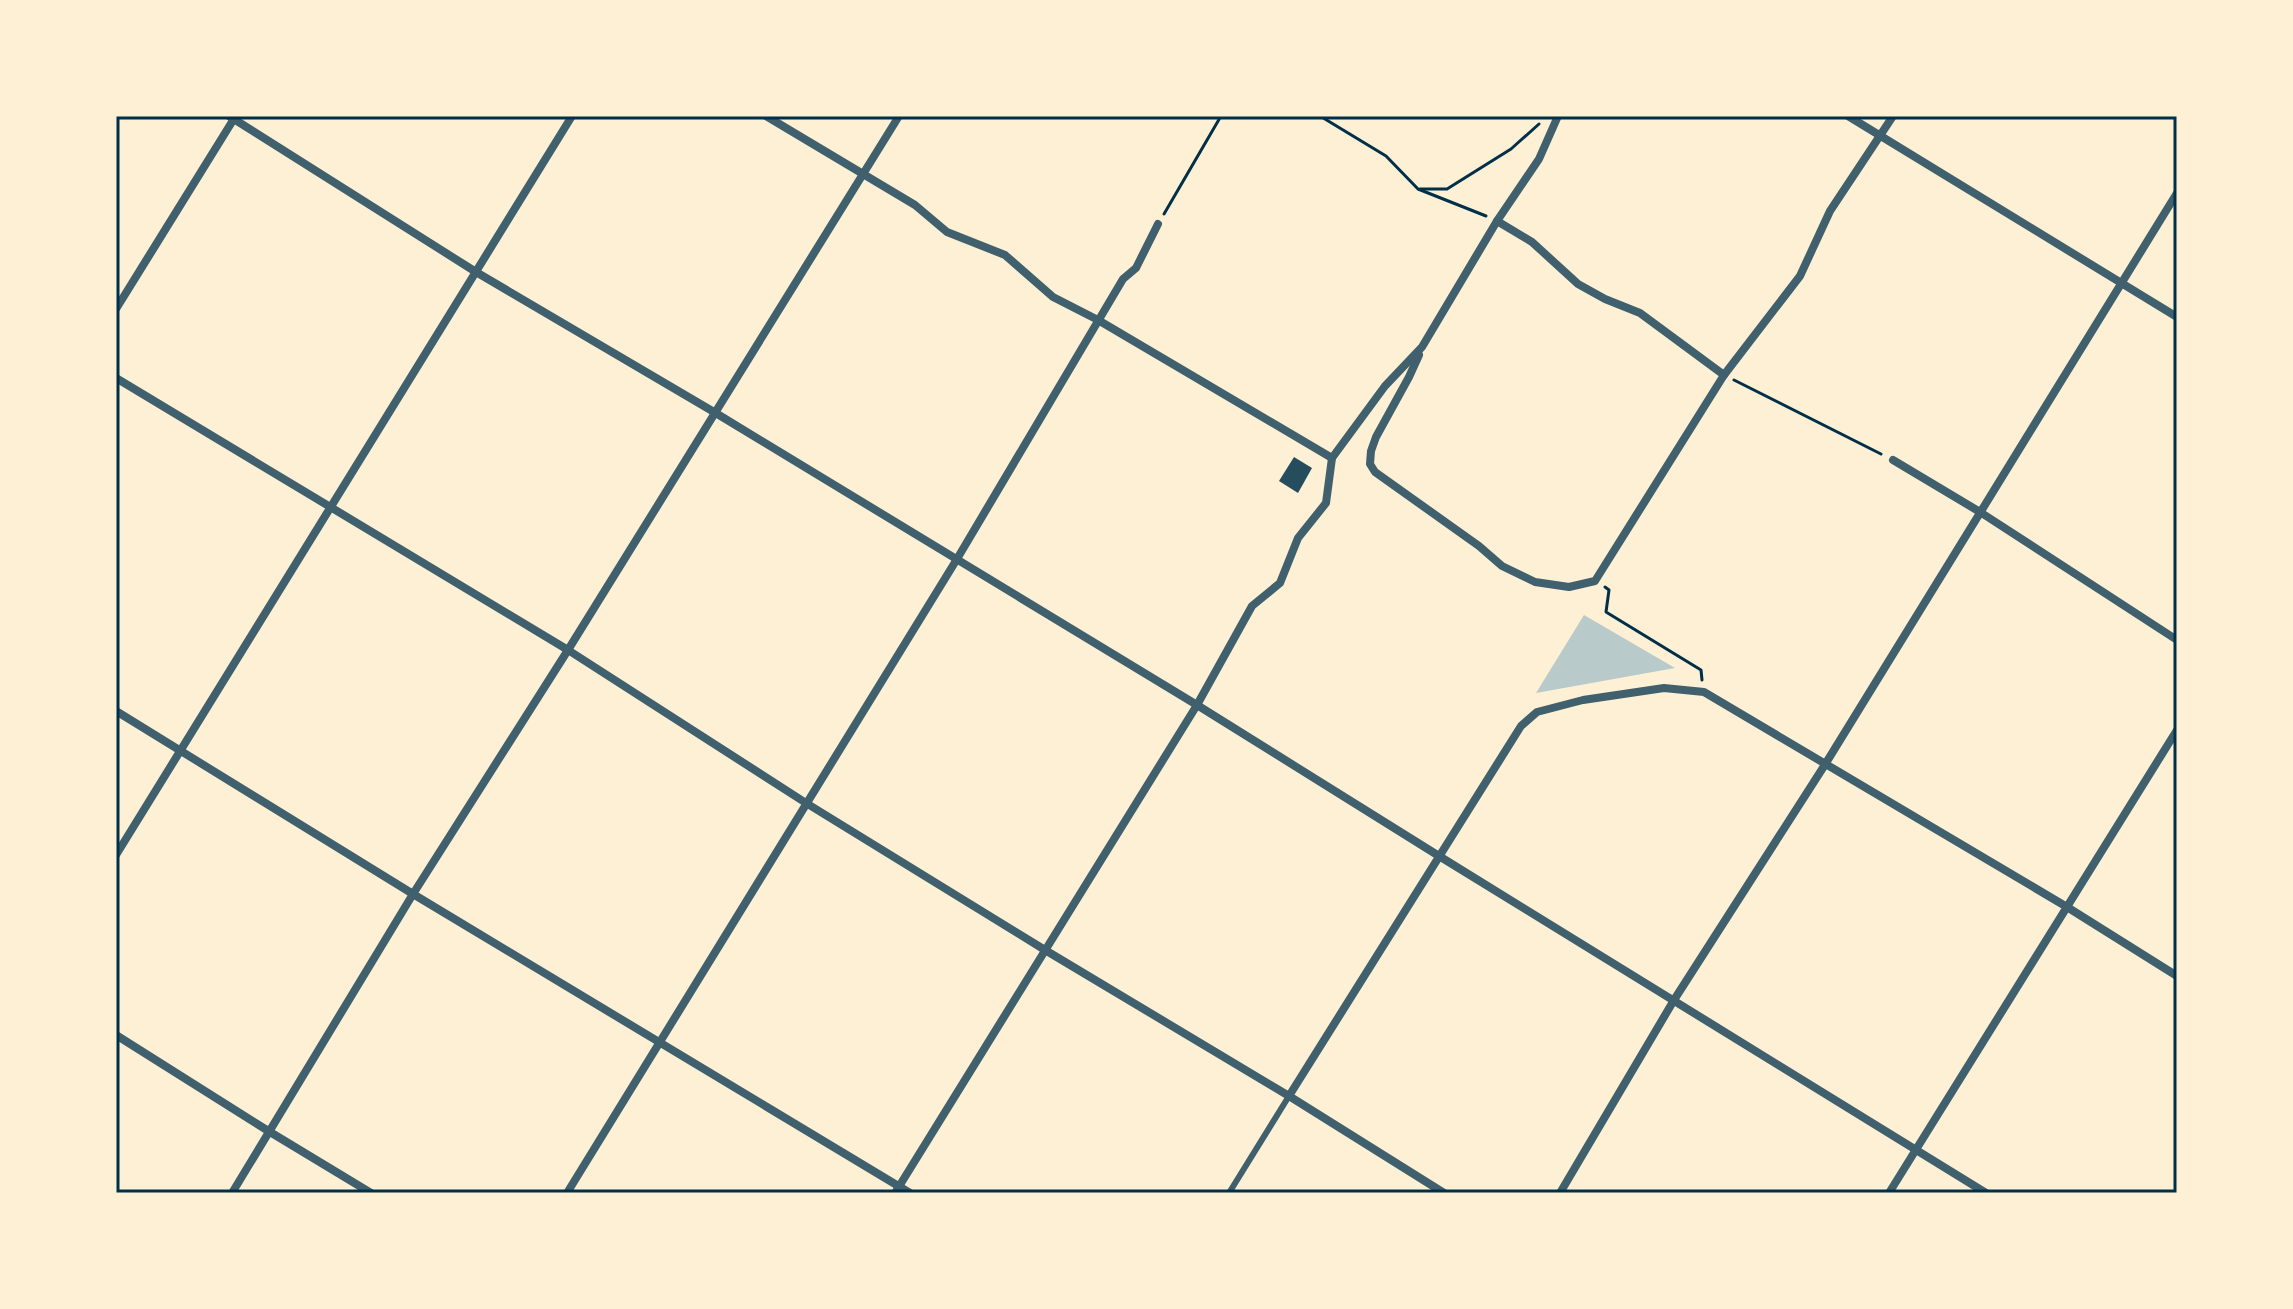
<svg xmlns="http://www.w3.org/2000/svg" width="2293" height="1309" viewBox="0 0 2293 1309" font-family="Barlow,sans-serif">
<style>
.green{fill:#b9caca}
.building{fill:#264d5e}
.lines{fill:none;stroke-linecap:round;stroke-linejoin:round}
.path{stroke:#003049;stroke-width:3}
.pedestrian{stroke:#3f606c;stroke-width:6}
.minor{stroke:#3f606c;stroke-width:8}
.neatline{fill:none;stroke:#003049;stroke-width:3}
</style>
<rect width="100%" height="100%" fill="#fdf0d5"/>
<polygon class="green" points="1584,615 1675,668 1536,693"/>
<polygon class="building" points="1294,457 1312,468 1298,493 1279,481"/>
<g class="lines">
<g class="path">
<polyline points="1320,116 1386,156 1418,189 1486,216"/>
<polyline points="1420,189 1447,189 1511,149 1539,124"/>
<polyline points="1164,214 1221,116"/>
<polyline points="1734,380 1881,454"/>
<polyline points="1605,587 1609,590 1606,612 1701,670 1702,680"/>
</g>
<polyline class="pedestrian" points="1229,1193 1289,1096"/>
<g class="minor">
<polyline points="229,116 476,272 714,412 1197,705 1439,856 1986,1193"/>
<polyline points="766,116 915,205 947,232 1005,255 1053,297 1098,320 1332,458"/>
<polyline points="1848,116 2177,317"/>
<polyline points="1497,221 1532,242 1578,284 1605,299 1640,313 1724,375"/>
<polyline points="116,309 235,117"/>
<polyline points="1419,355 1409,377 1376,437 1371,451 1370,464 1375,472 1479,546 1502,566 1535,582 1569,587 1595,581 1724,375 1800,276 1830,211 1893,116"/>
<polyline points="116,378 568,650 806,803 1045,950 1289,1096 1444,1193"/>
<polyline points="1893,460 1980,512 2177,640"/>
<polyline points="116,711 413,894 910,1193"/>
<polyline points="116,855 572,116"/>
<polyline points="116,1035 270,1132 371,1193"/>
<polyline points="1289,1096 1521,726 1537,712 1583,700 1664,688 1704,692 2067,907 2177,976"/>
<polyline points="232,1193 413,894 568,650 899,116"/>
<polyline points="567,1193 957,559 1123,279 1136,268 1158,224"/>
<polyline points="895,1193 1197,705 1252,606 1280,583 1298,538 1326,503 1332,458 1385,386 1422,347 1497,221 1539,159 1558,116"/>
<polyline points="1560,1193 1674,1000 1826,763 2177,193"/>
<polyline points="1889,1193 2177,730"/>
</g>
</g>
<rect width="2293" height="1309" fill="none" stroke="#fdf0d5" stroke-width="236"/>
<rect x="118" y="118" width="2057" height="1073" class="neatline"/>
</svg>
